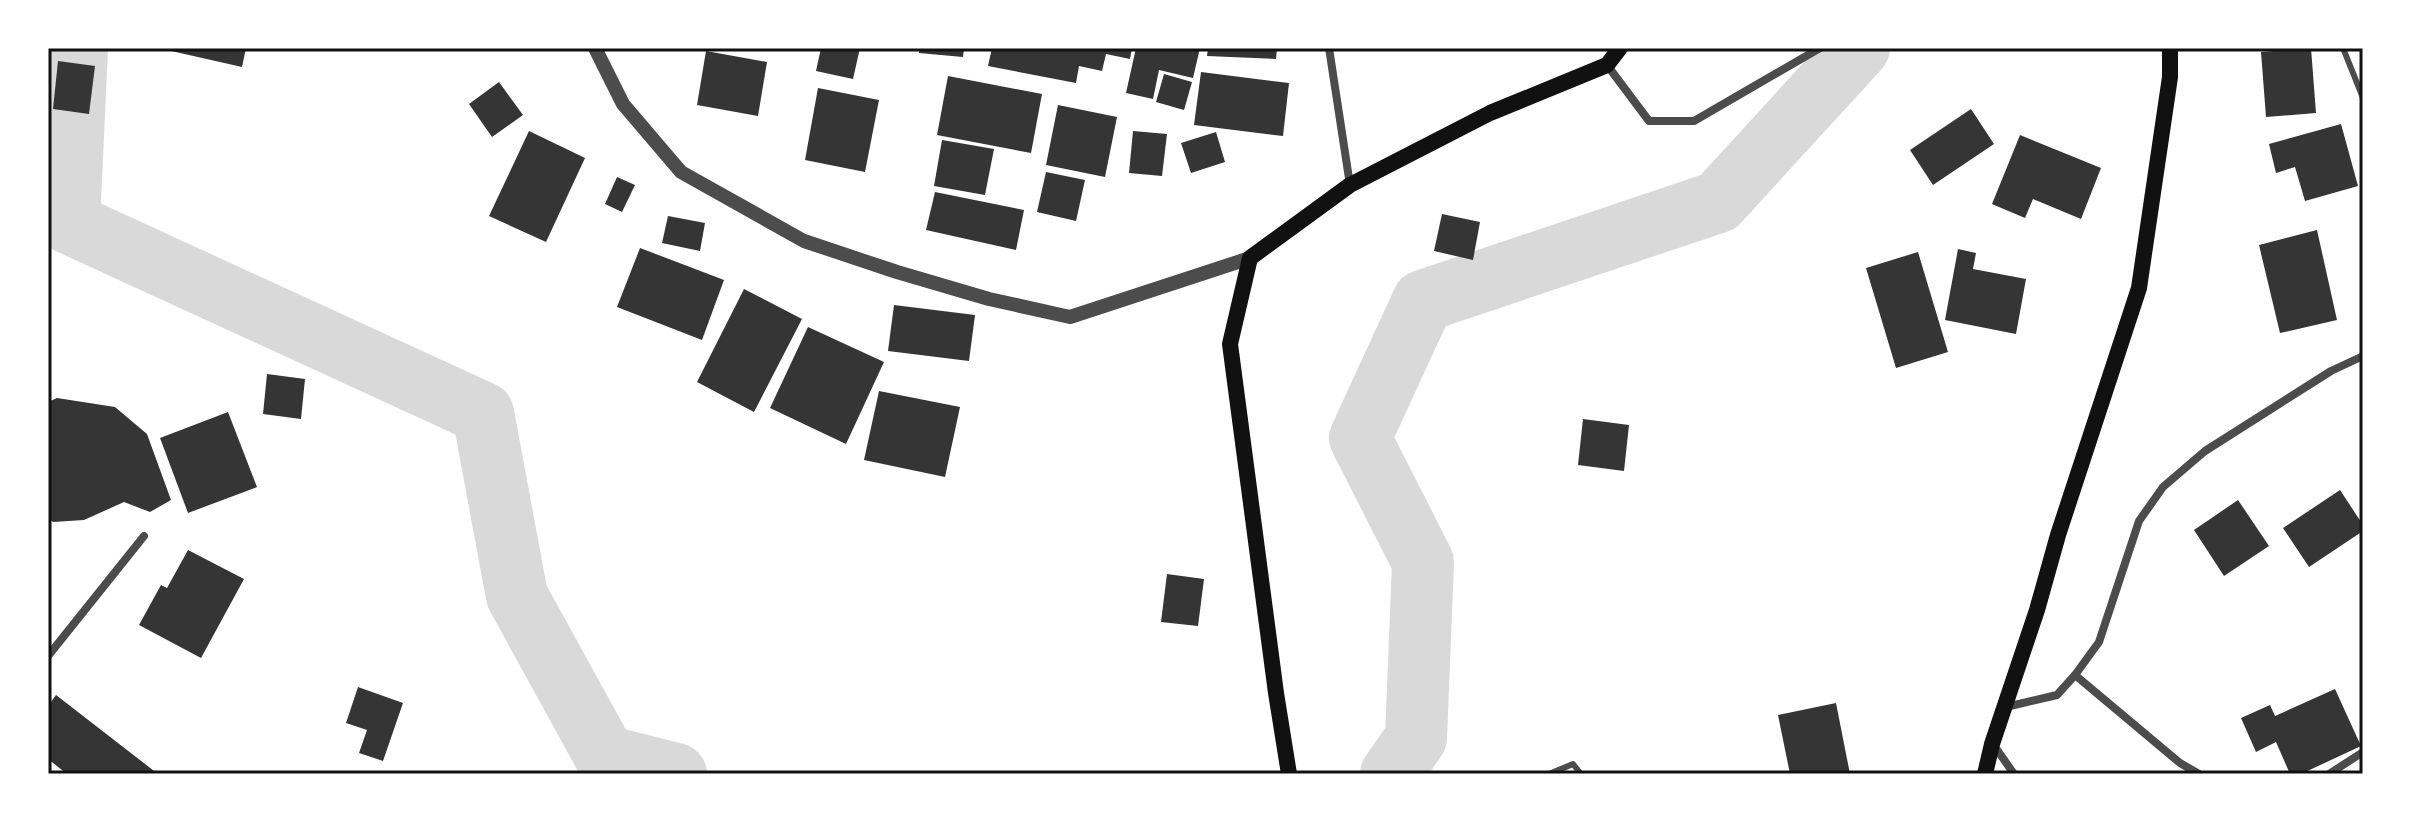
<svg xmlns="http://www.w3.org/2000/svg" width="2411" height="822" viewBox="0 0 2411 822" font-family="'Nunito Sans',sans-serif">
<style>
.lines{fill:none;stroke-linecap:round;stroke-linejoin:round}
.river{stroke:#d9d9d9;stroke-width:62}
.building{fill:#353535}
.service{stroke:#4c4c4c;stroke-width:6}
.minor{stroke:#4c4c4c;stroke-width:8}
.tertiary{stroke:#4c4c4c;stroke-width:14}
.secondary{stroke:#111;stroke-width:16}
.neatline{fill:none;stroke:#111;stroke-width:3}
</style>
<rect width="100%" height="100%" fill="#fff"/>
<g class="lines">
<g class="river">
<polyline points="77,48 69,223 483,413 517,596 605,756 676,774"/>
<polyline points="1391,774 1416,738 1423,562 1360,438 1423,301 1718,202 1859,48"/>
</g>
</g>
<g class="building">
<polygon points="158,48 246,48 242,67"/>
<polygon points="821,48 860,48 853,79 816,71"/>
<polygon points="919,48 964,48 963,57 919,53"/>
<polygon points="992,48 1132,48 1130,59 1106,54 1102,71 1079,66 1076,83 988,66"/>
<polygon points="1136,48 1200,48 1193,78 1159,70 1153,99 1126,93"/>
<polygon points="1208,48 1277,48 1276,59 1207,56"/>
<polygon points="2311,48 2316,113 2266,117 2261,52"/>
<polygon points="706,51 767,62 758,116 697,105"/>
<polygon points="58,61 95,66 89,114 53,109"/>
<polygon points="1201,72 1289,83 1283,136 1194,125"/>
<polygon points="1164,74 1192,82 1184,110 1156,102"/>
<polygon points="948,76 1042,94 1031,153 937,135"/>
<polygon points="499,82 523,115 492,137 469,104"/>
<polygon points="818,88 879,100 865,172 805,160"/>
<polygon points="1058,105 1117,117 1105,177 1046,165"/>
<polygon points="1971,109 1994,144 1933,185 1910,150"/>
<polygon points="2341,124 2358,186 2305,201 2295,167 2276,173 2269,144"/>
<polygon points="529,131 585,158 546,242 489,216"/>
<polygon points="1133,131 1167,134 1162,176 1129,173"/>
<polygon points="1216,132 1225,162 1191,173 1181,143"/>
<polygon points="2020,135 2101,168 2081,219 2033,199 2025,218 1992,204"/>
<polygon points="942,140 994,149 985,195 934,186"/>
<polygon points="1046,172 1085,180 1076,221 1037,212"/>
<polygon points="617,177 635,185 622,212 605,204"/>
<polygon points="935,192 1024,210 1016,250 926,230"/>
<polygon points="1442,214 1480,222 1473,260 1434,251"/>
<polygon points="668,216 705,223 700,251 662,243"/>
<polygon points="2317,230 2337,320 2280,333 2259,245"/>
<polygon points="640,248 724,280 702,340 617,307"/>
<polygon points="1958,249 1976,253 1973,269 2026,279 2016,334 1945,320"/>
<polygon points="1918,252 1948,352 1896,368 1866,268"/>
<polygon points="744,289 802,319 754,412 697,382"/>
<polygon points="894,305 975,315 969,361 888,351"/>
<polygon points="808,327 884,362 846,444 770,408"/>
<polygon points="267,374 305,379 301,419 263,414"/>
<polygon points="879,391 960,407 945,477 864,460"/>
<polygon points="57,398 115,407 147,434 171,500 150,512 124,502 84,520 53,522 48,518 48,402"/>
<polygon points="228,412 257,487 188,513 160,438"/>
<polygon points="1583,419 1629,425 1624,471 1578,465"/>
<polygon points="2340,490 2363,525 2363,531 2309,567 2283,528"/>
<polygon points="2238,500 2269,546 2224,576 2194,530"/>
<polygon points="188,550 244,579 201,658 139,625 161,585 167,588"/>
<polygon points="1167,574 1204,579 1198,626 1161,622"/>
<polygon points="358,687 403,703 383,761 359,753 367,730 346,723"/>
<polygon points="2335,689 2361,746 2301,774 2290,774 2276,742 2256,752 2241,718 2270,705 2275,716"/>
<polygon points="56,695 158,774 67,774 48,759 48,706"/>
<polygon points="1836,703 1850,774 1790,774 1778,715"/>
</g>
<g class="lines">
<g class="service">
<polyline points="2343,48 2363,98"/>
<polyline points="1549,774 1573,764 1581,774"/>
</g>
<g class="minor">
<polyline points="1329,48 1350,185"/>
<polyline points="1607,65 1649,121 1694,121 1820,48"/>
<polyline points="48,656 144,536"/>
<polyline points="2075,675 2180,763 2199,774"/>
<polyline points="2006,707 2057,695 2075,675 2099,642 2139,521 2163,487 2205,451 2331,371 2363,356"/>
<polyline points="1993,744 2014,774"/>
<polyline points="2329,774 2363,752"/>
</g>
<polyline class="tertiary" points="595,48 623,104 681,172 804,241 897,272 989,299 1070,317 1250,258"/>
<g class="secondary">
<polyline points="1289,774 1276,693 1230,344 1250,258 1350,185 1490,113 1607,65 1620,48"/>
<polyline points="1985,774 1992,744 2037,610 2058,535 2139,288 2170,77 2170,48"/>
</g>
</g>
<rect width="2411" height="822" fill="none" stroke="#ffffff" stroke-width="100"/>
<rect x="50" y="50" width="2311" height="722" class="neatline"/>
</svg>
